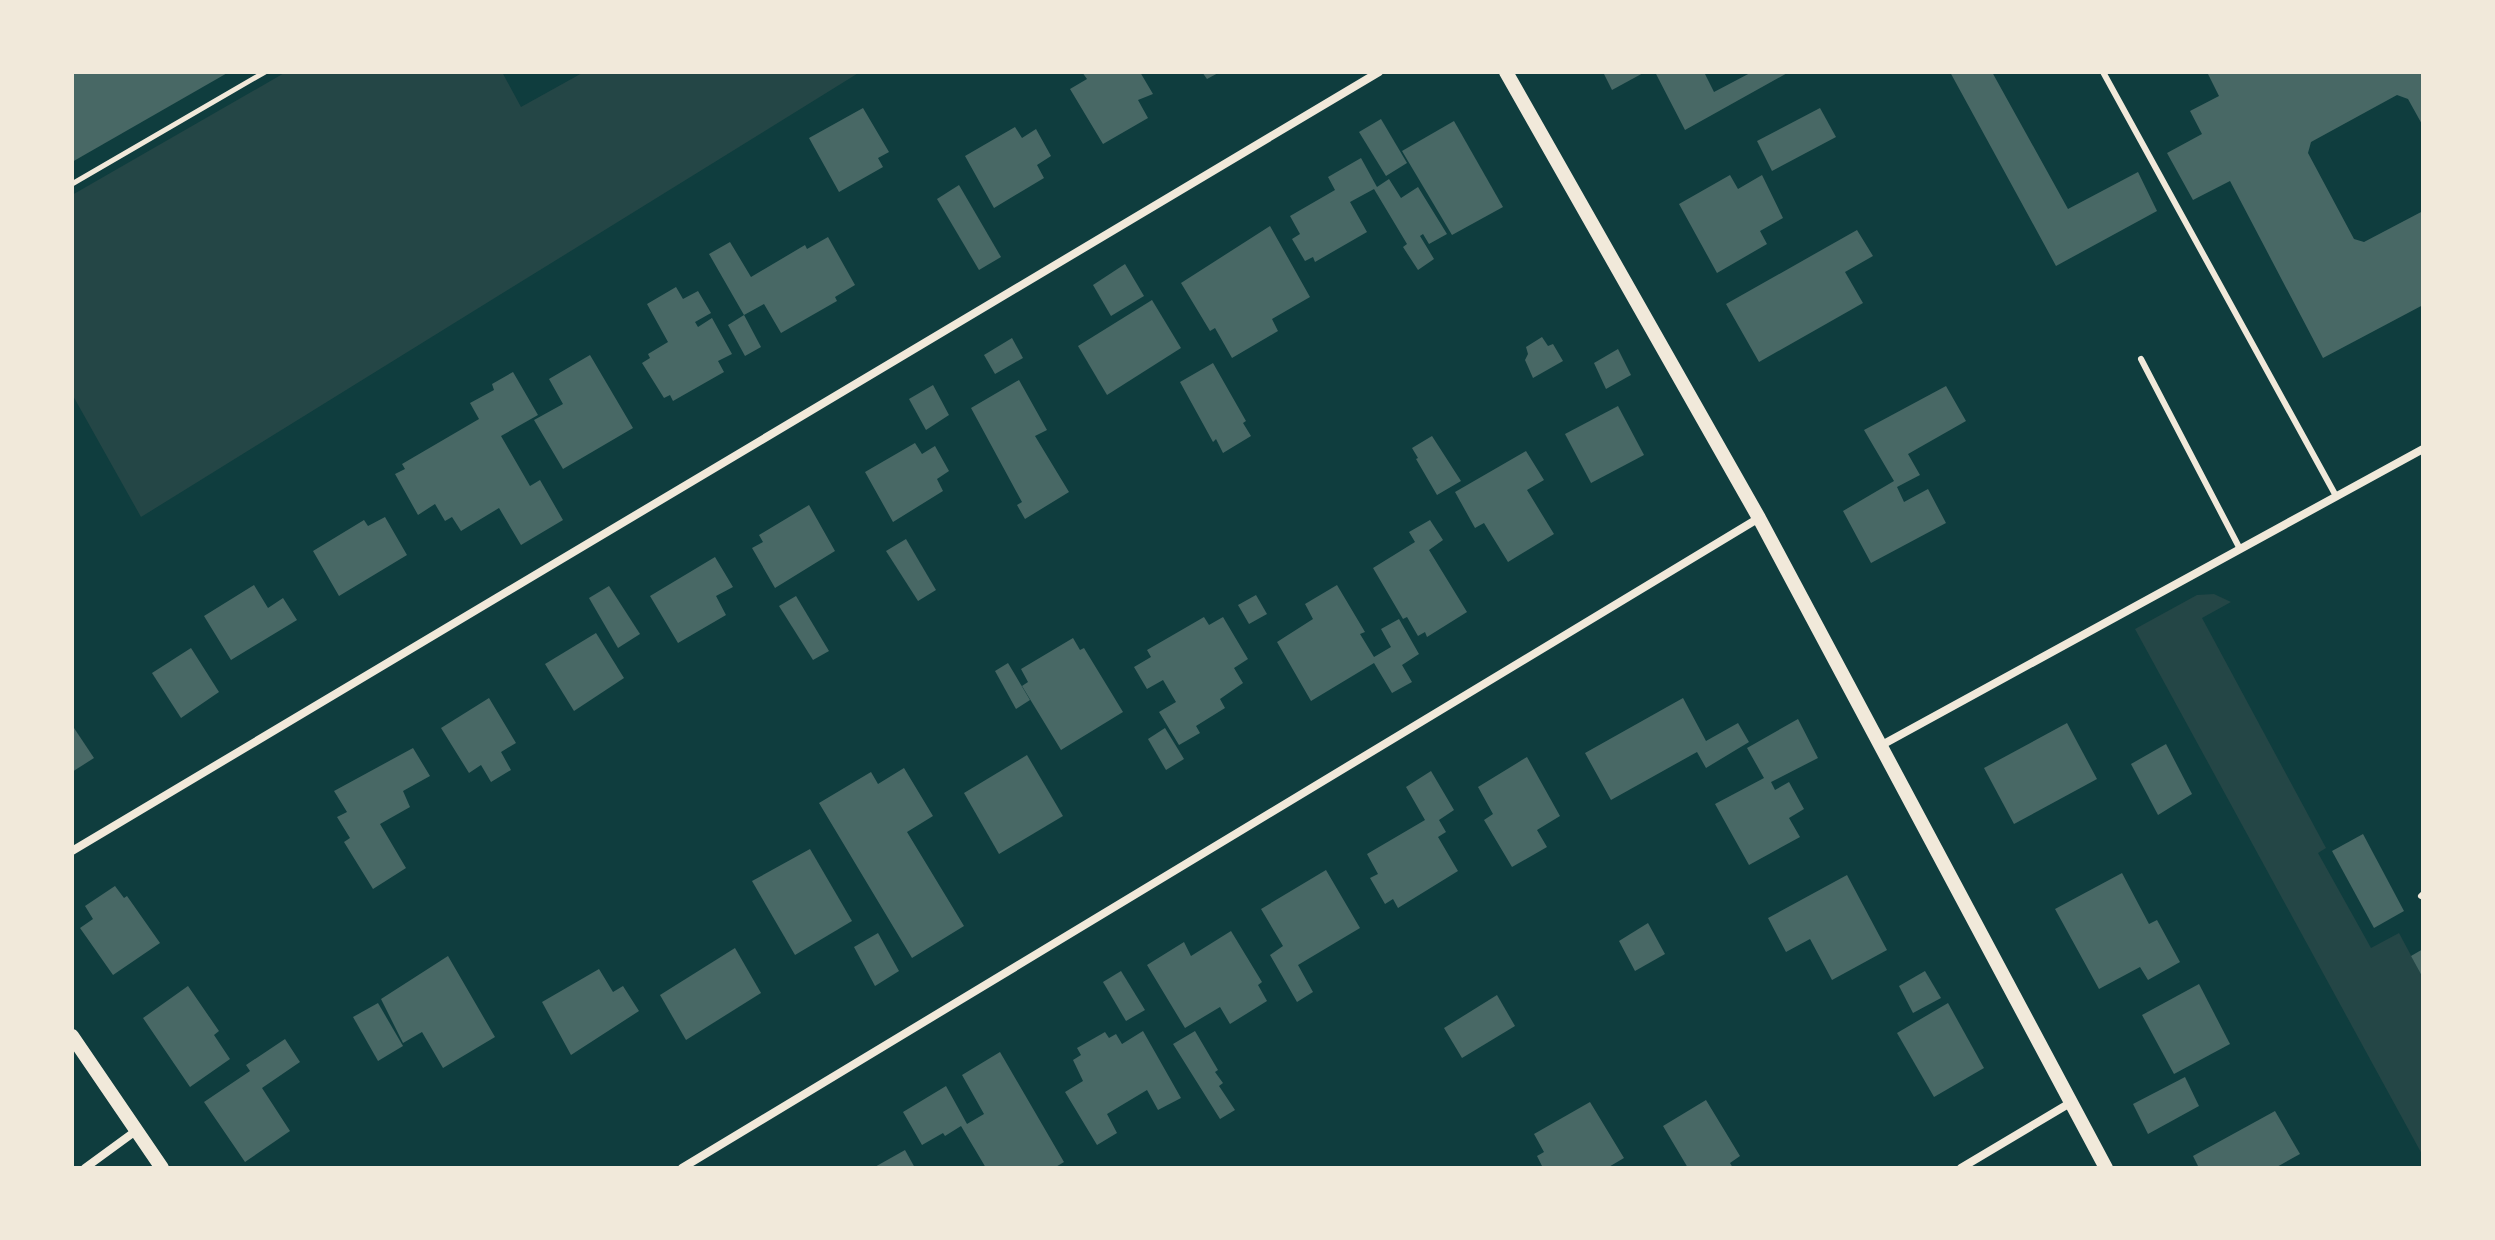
<svg xmlns="http://www.w3.org/2000/svg" width="2495" height="1240" viewBox="0 0 2495 1240" font-family="'PT Serif',serif">
<style>
.green{fill:#244646}
.building{fill:#486865}
.lines{fill:none;stroke-linecap:round;stroke-linejoin:round}
.path{stroke:#f1e9da;stroke-width:5}
.service{stroke:#f1e9da;stroke-width:6}
.minor{stroke:#f1e9da;stroke-width:8}
.tertiary{stroke:#f1e9da;stroke-width:14}
</style>
<rect width="100%" height="100%" fill="#0f3d3e"/>
<g class="green">
<polygon points="286,72 502,72 521,107 584,72 860,72 141,517 72,394 72,195"/>
<polygon points="2214,594 2231,602 2202,618 2326,848 2318,853 2371,948 2399,933 2423,978 2423,1156 2135,629 2197,595"/>
</g>
<g class="building">
<polygon points="72,72 229,72 72,162"/>
<polygon points="1082,72 1121,72 1122,74 1140,72 1153,94 1138,100 1148,118 1103,144 1070,89 1087,79"/>
<polygon points="1202,72 1220,72 1207,79"/>
<polygon points="1603,72 1645,72 1612,90"/>
<polygon points="1655,72 1704,72 1714,92 1752,72 1789,72 1685,130"/>
<polygon points="1950,72 1992,72 2068,209 2138,172 2157,211 2056,266"/>
<polygon points="2207,72 2423,72 2423,126 2408,99 2397,95 2311,142 2308,153 2354,239 2364,242 2423,211 2423,305 2323,358 2230,181 2193,200 2167,153 2202,134 2190,111 2219,96"/>
<polygon points="863,108 889,152 878,158 883,167 839,192 809,138"/>
<polygon points="1820,108 1836,137 1772,171 1757,141"/>
<polygon points="1381,119 1407,163 1386,176 1359,132"/>
<polygon points="1454,121 1503,207 1452,235 1402,151"/>
<polygon points="1015,127 1022,138 1036,129 1051,156 1037,165 1044,178 994,208 965,156"/>
<polygon points="1361,158 1377,187 1389,179 1401,198 1418,187 1447,234 1429,244 1423,234 1420,236 1434,259 1418,270 1403,247 1407,244 1374,189 1350,202 1367,232 1315,262 1313,257 1305,261 1292,239 1300,234 1290,216 1335,190 1328,177"/>
<polygon points="1730,175 1738,189 1762,175 1783,218 1760,231 1767,244 1717,273 1679,204"/>
<polygon points="959,185 1001,257 979,270 937,199"/>
<polygon points="1270,226 1310,297 1272,319 1278,331 1232,358 1215,328 1210,331 1181,283"/>
<polygon points="1857,230 1873,256 1845,272 1863,303 1759,362 1726,304"/>
<polygon points="828,237 855,285 835,297 837,301 781,333 764,304 744,315 709,254 730,242 751,277 805,245 807,249"/>
<polygon points="1125,264 1144,296 1111,316 1093,285"/>
<polygon points="676,287 683,299 698,291 711,313 695,322 698,327 712,318 732,354 718,361 724,372 673,401 670,395 664,398 642,363 650,358 648,354 668,342 647,304"/>
<polygon points="1152,300 1181,348 1107,395 1078,346"/>
<polygon points="744,315 761,347 745,356 728,325"/>
<polygon points="1542,337 1548,346 1553,344 1563,361 1533,378 1525,360 1528,354 1526,347"/>
<polygon points="1012,338 1023,358 995,374 984,355"/>
<polygon points="1618,349 1631,375 1606,389 1594,363"/>
<polygon points="590,355 633,428 563,469 534,420 563,404 549,379"/>
<polygon points="1213,363 1246,421 1243,423 1251,436 1223,453 1216,439 1213,442 1180,382"/>
<polygon points="513,372 538,415 501,436 530,486 540,480 563,520 521,545 499,508 461,531 452,517 445,521 435,504 418,515 395,474 405,469 402,464 479,419 470,403 494,390 492,384"/>
<polygon points="1019,380 1047,430 1035,436 1069,492 1025,519 1017,505 1022,502 971,408"/>
<polygon points="933,385 949,415 926,430 909,399"/>
<polygon points="1946,386 1966,421 1908,454 1920,475 1897,487 1904,502 1928,489 1946,523 1871,563 1843,511 1894,481 1864,430"/>
<polygon points="1618,406 1644,455 1591,483 1565,434"/>
<polygon points="1432,436 1461,481 1437,495 1416,459 1418,458 1412,448"/>
<polygon points="915,443 922,454 935,446 949,471 937,479 943,491 893,522 865,472"/>
<polygon points="1526,451 1544,480 1527,490 1554,534 1508,562 1484,523 1475,528 1455,492"/>
<polygon points="809,505 835,551 775,588 752,548 763,542 759,535"/>
<polygon points="385,517 407,555 339,596 313,551 364,520 368,526"/>
<polygon points="1430,520 1443,540 1429,550 1467,612 1427,637 1425,632 1418,636 1407,617 1403,619 1373,568 1415,542 1409,532"/>
<polygon points="906,539 936,590 918,601 886,551"/>
<polygon points="715,557 733,587 716,596 726,615 678,643 650,596"/>
<polygon points="254,585 268,608 283,598 297,620 231,660 204,616"/>
<polygon points="1337,585 1365,632 1360,634 1374,657 1391,647 1381,629 1399,619 1419,654 1402,665 1412,682 1392,693 1374,663 1311,701 1277,642 1313,619 1305,604"/>
<polygon points="609,586 640,634 618,648 589,598"/>
<polygon points="1256,595 1267,614 1249,624 1238,605"/>
<polygon points="796,596 829,651 813,660 779,606"/>
<polygon points="1204,617 1209,625 1223,617 1248,659 1234,668 1243,683 1220,699 1225,708 1196,726 1200,733 1179,745 1159,712 1176,702 1163,680 1147,689 1134,667 1151,657 1147,650"/>
<polygon points="596,633 624,678 574,711 545,664"/>
<polygon points="1073,638 1080,650 1084,648 1123,712 1061,750 1022,686 1028,682 1021,669"/>
<polygon points="191,648 219,692 181,718 152,673"/>
<polygon points="1008,663 1030,700 1016,709 995,671"/>
<polygon points="489,698 516,743 501,752 511,770 491,782 481,765 469,773 441,728"/>
<polygon points="1683,698 1706,741 1738,723 1749,742 1706,768 1697,752 1611,800 1585,753"/>
<polygon points="1798,719 1818,758 1771,782 1775,790 1789,782 1804,809 1789,818 1800,837 1749,865 1715,804 1764,778 1747,748"/>
<polygon points="2067,723 2097,779 2014,824 1984,768"/>
<polygon points="72,725 94,758 72,772"/>
<polygon points="1165,728 1184,759 1166,770 1148,739"/>
<polygon points="2166,744 2192,794 2158,815 2131,764"/>
<polygon points="413,748 430,776 403,791 410,807 380,824 406,868 373,889 344,842 350,838 337,817 347,812 334,791"/>
<polygon points="1027,755 1063,816 999,854 964,793"/>
<polygon points="1527,757 1560,816 1537,830 1547,847 1512,867 1484,820 1493,814 1478,787"/>
<polygon points="904,768 933,816 907,832 964,926 912,958 819,803 871,772 878,784"/>
<polygon points="1431,771 1454,810 1439,820 1446,832 1438,837 1458,871 1398,908 1393,899 1385,904 1370,878 1378,874 1367,854 1425,820 1406,787"/>
<polygon points="2363,834 2404,911 2374,928 2332,851"/>
<polygon points="810,849 852,921 795,955 752,881"/>
<polygon points="1326,870 1360,928 1298,965 1313,992 1297,1002 1270,955 1283,946 1261,909"/>
<polygon points="2122,873 2149,924 2157,920 2180,962 2148,980 2140,967 2099,989 2055,909"/>
<polygon points="1847,875 1887,950 1832,980 1810,939 1786,952 1768,918"/>
<polygon points="115,886 124,898 127,896 160,943 113,975 80,928 93,919 85,906"/>
<polygon points="1648,923 1665,954 1635,971 1619,941"/>
<polygon points="1231,931 1262,982 1258,985 1267,1001 1230,1024 1220,1007 1185,1028 1147,965 1184,942 1191,956"/>
<polygon points="878,933 899,971 875,986 854,947"/>
<polygon points="735,948 761,993 686,1040 660,995"/>
<polygon points="2423,949 2423,978 2411,956"/>
<polygon points="448,956 495,1037 443,1068 422,1032 403,1043 381,999"/>
<polygon points="599,969 613,992 623,986 639,1011 571,1055 542,1002"/>
<polygon points="1121,971 1145,1010 1126,1021 1103,982"/>
<polygon points="1925,971 1941,998 1913,1013 1899,986"/>
<polygon points="2199,984 2230,1044 2174,1074 2142,1015"/>
<polygon points="188,986 219,1031 214,1035 230,1059 190,1087 143,1018"/>
<polygon points="1497,995 1515,1026 1462,1058 1444,1028"/>
<polygon points="378,1003 403,1046 378,1061 353,1017"/>
<polygon points="1948,1003 1984,1068 1934,1097 1897,1033"/>
<polygon points="1143,1031 1181,1098 1158,1110 1147,1090 1107,1114 1117,1133 1097,1145 1065,1092 1083,1081 1073,1060 1081,1055 1077,1048 1105,1032 1109,1038 1116,1034 1122,1044"/>
<polygon points="1195,1031 1218,1070 1215,1072 1223,1083 1219,1086 1235,1110 1220,1119 1173,1044"/>
<polygon points="285,1039 300,1062 262,1088 290,1131 245,1162 204,1102 250,1071 246,1065"/>
<polygon points="1000,1052 1064,1162 1054,1168 986,1168 961,1126 945,1136 943,1133 922,1145 903,1112 946,1086 967,1124 984,1114 962,1075"/>
<polygon points="2185,1077 2199,1106 2148,1134 2133,1104"/>
<polygon points="1706,1100 1740,1156 1730,1163 1733,1168 1688,1168 1663,1126"/>
<polygon points="1590,1102 1624,1158 1607,1168 1543,1168 1537,1156 1544,1152 1534,1134"/>
<polygon points="2275,1111 2300,1154 2275,1168 2199,1168 2193,1156"/>
<polygon points="905,1150 915,1168 873,1168"/>
</g>
<g class="lines">
<polyline class="path" points="72,184 265,72"/>
<g class="service">
<polyline points="2103,72 2336,496"/>
<polyline points="2141,359 2240,549"/>
<polyline points="2421,896 2423,894"/>
</g>
<g class="minor">
<polyline points="1880,746 2423,449"/>
<polyline points="72,851 1379,72"/>
<polyline points="85,1168 137,1130"/>
<polyline points="682,1168 1759,518"/>
<polyline points="1961,1168 2070,1103"/>
</g>
<g class="tertiary">
<polyline points="1506,72 1759,518 2106,1168"/>
<polyline points="72,1036 162,1168"/>
</g>
</g>
<rect width="2495" height="1240" fill="none" stroke="#f1e9da" stroke-width="148"/>
</svg>
